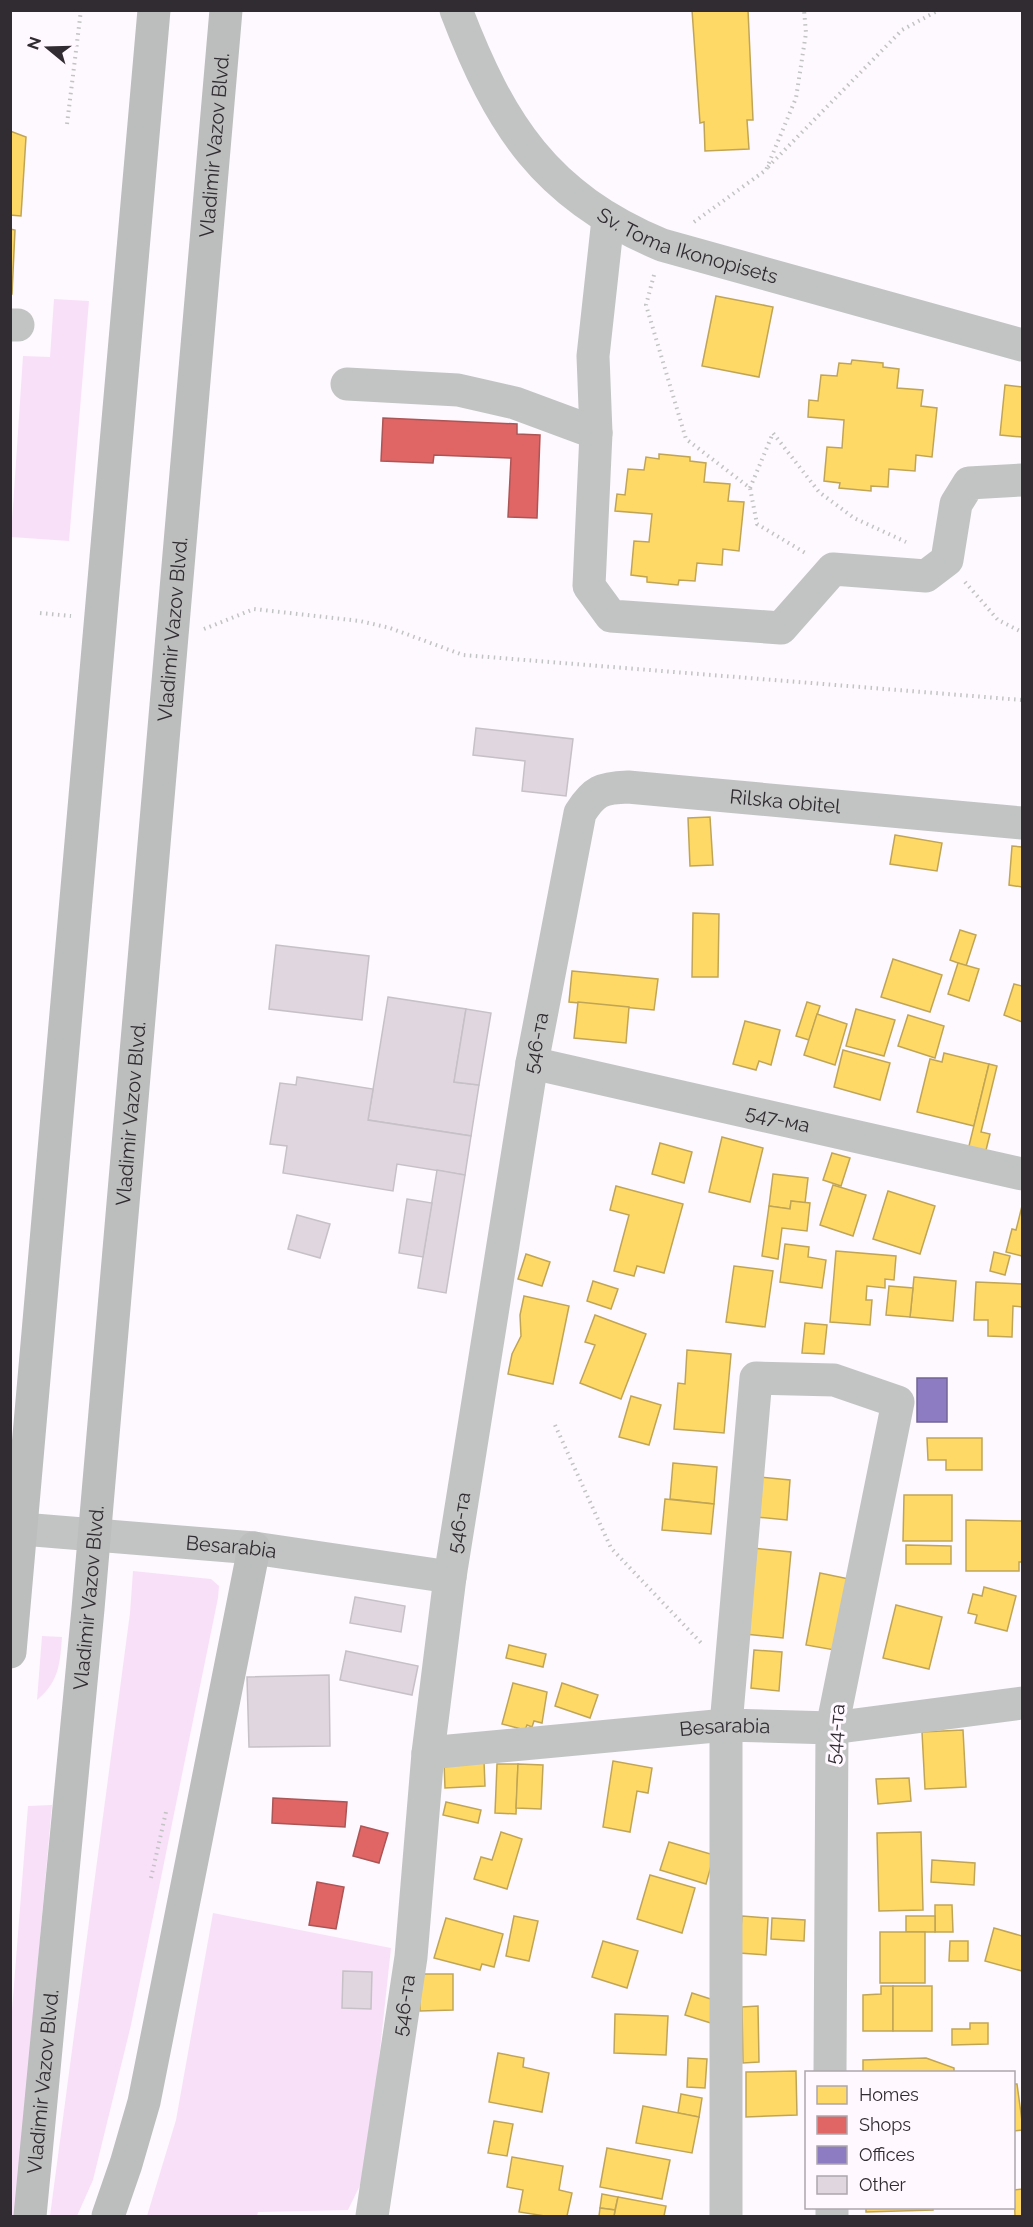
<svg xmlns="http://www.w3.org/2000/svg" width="1033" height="2227" viewBox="0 0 1033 2227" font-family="Raleway,sans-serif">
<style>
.green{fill:#f8e0f9}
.homes{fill:#ffd966;stroke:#c1a556;stroke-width:1.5}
.shops{fill:#e06666;stroke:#ac5556;stroke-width:1.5}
.offices{fill:#8e7cc3;stroke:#726497;stroke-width:1.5}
.building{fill:#e0d6e0;stroke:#c6c1c6;stroke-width:1.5}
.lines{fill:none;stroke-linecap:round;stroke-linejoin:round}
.path{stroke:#c2c3c3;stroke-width:4;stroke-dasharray:1.5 4.5;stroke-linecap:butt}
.minor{stroke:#c2c4c3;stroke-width:33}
.major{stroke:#bcbdbd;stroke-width:33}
.labels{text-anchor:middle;stroke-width:6;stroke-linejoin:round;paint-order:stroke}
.street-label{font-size:20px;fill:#312c31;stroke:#fff8ff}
</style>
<rect width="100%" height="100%" fill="#fef9fe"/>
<g class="green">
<polygon points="54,299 89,301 69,541 11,537 23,356 50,357"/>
<polygon points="133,1571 211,1579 219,1586 218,1598 131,2025 93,2180 77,2216 50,2216 130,1613"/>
<path d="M 42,1636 L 62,1637 C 60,1664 59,1682 37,1700 Z"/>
<polygon points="52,1805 18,2183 14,2216 11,2216 11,2023 28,1806"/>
<polygon points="213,1913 391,1948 367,2171 348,2210 258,2212 257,2216 147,2216 176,2120"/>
</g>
<g class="homes">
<polygon points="692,10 748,10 753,120 747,120 749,149 705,151 704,122 700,123"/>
<polygon points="10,131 26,137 21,216 10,215"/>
<polygon points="10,229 15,230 12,294 10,294"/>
<polygon points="716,296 773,307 759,377 702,366"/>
<polygon points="852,360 883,363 883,367 899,369 897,388 923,390 921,406 937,408 932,457 916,455 915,471 889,469 888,487 871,486 871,491 839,488 840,483 824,481 827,447 842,448 844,420 808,417 809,400 818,401 821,375 837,376 839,363 851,364"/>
<polygon points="1005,385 1022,387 1022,437 1000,435"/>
<polygon points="659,454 690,457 690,461 706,463 704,482 730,484 728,501 744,502 739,551 723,549 722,565 697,563 695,581 679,580 678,585 647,582 647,577 631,575 634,541 649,542 652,514 615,511 617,494 625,495 628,469 644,470 646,457 659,459"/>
<polygon points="710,817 713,865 690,866 688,818"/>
<polygon points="895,835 942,843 937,871 890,864"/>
<polygon points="1012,846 1022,847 1022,887 1009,885"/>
<polygon points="693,913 719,914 718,977 692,977"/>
<polygon points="960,930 976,935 966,966 950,960"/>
<polygon points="893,959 942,975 930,1012 881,997"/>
<polygon points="958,963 979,969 969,1001 948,994"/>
<polygon points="572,971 658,979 654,1010 569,1002"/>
<polygon points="1014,984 1022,986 1022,1022 1004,1015"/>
<polygon points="578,1002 629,1007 626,1043 574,1038"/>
<polygon points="807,1002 820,1006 809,1040 796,1036"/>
<polygon points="856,1009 895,1020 884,1056 846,1046"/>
<polygon points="817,1014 847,1024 835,1065 804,1055"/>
<polygon points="908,1015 944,1026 935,1058 898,1046"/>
<polygon points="745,1021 780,1030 771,1065 759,1061 756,1070 733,1064"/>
<polygon points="843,1050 890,1063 880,1100 834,1087"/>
<polygon points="944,1053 989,1064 974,1126 917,1112 930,1059 942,1062"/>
<polygon points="989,1064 997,1066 981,1132 990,1134 985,1154 968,1150"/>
<polygon points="722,1137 763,1148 750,1202 709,1192"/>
<polygon points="660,1143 692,1152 684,1183 652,1174"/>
<polygon points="832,1153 850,1158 841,1186 823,1180"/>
<polygon points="773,1174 808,1178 805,1203 791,1201 790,1209 769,1206"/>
<polygon points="833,1185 866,1195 853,1236 820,1225"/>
<polygon points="616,1186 683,1204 664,1273 637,1266 634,1276 614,1271 629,1215 610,1210"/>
<polygon points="888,1191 935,1206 920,1254 873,1239"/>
<polygon points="791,1201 810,1203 807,1231 782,1228 778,1259 762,1256 769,1206 790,1209"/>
<polygon points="1022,1206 1022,1256 1006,1252 1012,1229 1016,1230"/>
<polygon points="785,1244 809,1247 808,1257 826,1260 822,1288 780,1282"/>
<polygon points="836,1251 896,1256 894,1280 885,1279 885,1288 867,1286 866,1300 872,1300 870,1325 830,1322"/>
<polygon points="994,1252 1010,1256 1005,1275 990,1271"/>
<polygon points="526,1254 550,1262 542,1286 518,1279"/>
<polygon points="734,1266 773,1271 765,1327 726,1322"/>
<polygon points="914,1277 956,1281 953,1321 910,1317"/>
<polygon points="593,1281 618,1289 611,1309 587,1301"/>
<polygon points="976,1282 1022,1284 1022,1307 1013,1306 1012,1337 988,1336 988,1320 974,1320"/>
<polygon points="889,1286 913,1288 910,1317 886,1315"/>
<polygon points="524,1296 569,1306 553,1384 508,1374 512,1354 521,1336 520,1315"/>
<polygon points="595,1315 646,1334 621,1399 580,1383 595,1345 585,1342"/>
<polygon points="805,1323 827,1325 824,1354 802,1353"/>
<polygon points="687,1350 731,1354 724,1433 674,1429 678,1383 685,1384"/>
<polygon points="631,1396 661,1405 649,1445 619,1437"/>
<polygon points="927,1438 982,1438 982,1470 946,1470 946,1460 928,1460"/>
<polygon points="673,1463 717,1467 714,1504 670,1499"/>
<polygon points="760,1477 790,1480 787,1520 756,1517"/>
<polygon points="904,1495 952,1495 952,1541 903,1541"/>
<polygon points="665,1499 714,1504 711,1534 662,1530"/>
<polygon points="966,1520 1022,1521 1022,1562 1019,1562 1019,1571 966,1571"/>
<polygon points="906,1545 951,1546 951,1564 906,1564"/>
<polygon points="753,1548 791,1552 783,1638 745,1634"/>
<polygon points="820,1573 854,1580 840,1651 806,1645"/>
<polygon points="984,1587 1016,1596 1007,1631 975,1623 977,1615 968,1613 973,1594 982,1596"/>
<polygon points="896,1605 942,1617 929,1669 883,1658"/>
<polygon points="509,1645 546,1654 543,1667 506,1658"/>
<polygon points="754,1650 782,1652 779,1691 751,1688"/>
<polygon points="513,1683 547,1692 542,1723 534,1721 532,1727 527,1725 525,1730 502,1724"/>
<polygon points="562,1683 598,1695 590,1718 555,1706"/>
<polygon points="963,1730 966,1787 925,1789 922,1732"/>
<polygon points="484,1761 485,1786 445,1788 444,1762"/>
<polygon points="613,1761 652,1768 648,1793 637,1791 630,1832 603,1827"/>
<polygon points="497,1764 518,1764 516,1814 495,1813"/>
<polygon points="518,1764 543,1765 541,1809 516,1808"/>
<polygon points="909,1778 911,1801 878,1804 876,1779"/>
<polygon points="446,1802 481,1810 478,1823 443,1815"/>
<polygon points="501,1832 522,1839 507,1889 474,1879 481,1857 492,1860"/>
<polygon points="921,1832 923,1910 879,1911 877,1833"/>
<polygon points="669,1842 714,1855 706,1884 660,1870"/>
<polygon points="932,1860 975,1863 974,1885 931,1882"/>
<polygon points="650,1875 695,1888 682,1933 637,1919"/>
<polygon points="935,1905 952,1905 953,1932 935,1932"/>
<polygon points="514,1916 538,1921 529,1961 506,1956"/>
<polygon points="742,1916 768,1918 766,1955 739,1953"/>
<rect x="906" y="1916" width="29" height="16"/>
<polygon points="446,1918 503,1934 494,1967 482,1964 480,1970 434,1958"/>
<polygon points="772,1918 805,1920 804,1941 771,1939"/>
<polygon points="994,1928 1022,1936 1022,1971 985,1961"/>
<rect x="880" y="1932" width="45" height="51"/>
<polygon points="603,1941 638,1951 627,1988 592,1977"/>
<polygon points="950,1941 968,1941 968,1961 949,1961"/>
<polygon points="419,1974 453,1974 453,2010 420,2011"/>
<polygon points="881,1986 893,1986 893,2031 863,2031 863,1995 881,1994"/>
<rect x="893" y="1986" width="39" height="45"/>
<polygon points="692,1993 720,2002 714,2024 685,2015"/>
<polygon points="758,2006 759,2062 743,2063 742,2007"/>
<polygon points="615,2014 668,2016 666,2055 614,2053"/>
<polygon points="970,2023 988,2023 988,2044 952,2045 952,2029 970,2029"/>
<polygon points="498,2053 524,2058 523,2067 549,2073 542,2112 489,2102"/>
<polygon points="688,2058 707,2059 705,2088 687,2087"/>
<polygon points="926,2058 954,2068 954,2072 863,2072 863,2060"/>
<polygon points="796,2071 797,2115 746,2117 746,2072"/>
<polygon points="1014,2084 1017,2084 1022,2121 1022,2130 1014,2131"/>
<polygon points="681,2094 702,2098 699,2117 678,2113"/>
<polygon points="643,2106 699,2117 692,2153 636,2143"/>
<polygon points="494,2121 513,2124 507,2156 488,2153"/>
<polygon points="607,2148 670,2160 662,2199 600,2187"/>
<polygon points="512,2157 563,2166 559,2190 572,2193 567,2216 545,2216 519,2212 523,2190 507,2187"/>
<polygon points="1022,2189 1022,2216 1015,2216 1014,2190"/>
<polygon points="602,2194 618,2197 615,2210 600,2208"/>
<polygon points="618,2197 666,2206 664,2216 614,2216"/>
<polygon points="600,2208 615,2210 614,2216 599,2216"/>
<polygon points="866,2208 933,2208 933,2210 866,2212"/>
</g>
<g class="shops">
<polygon points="383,418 517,424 517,434 540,435 537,518 508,517 511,458 434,455 433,463 381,461"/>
<polygon points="273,1798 347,1802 345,1827 272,1823"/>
<polygon points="361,1826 388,1833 379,1863 353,1856"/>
<polygon points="317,1882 344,1887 336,1929 309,1925"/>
</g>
<rect class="offices" x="917" y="1378" width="30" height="44"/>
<g class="building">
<polygon points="476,728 573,739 566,796 522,791 525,761 473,755"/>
<polygon points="276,945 369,956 362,1020 269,1009"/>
<polygon points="388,997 466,1009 454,1082 479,1085 471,1136 368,1120"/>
<polygon points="466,1009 491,1013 479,1085 454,1082"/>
<polygon points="297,1077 373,1089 368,1120 471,1136 465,1175 397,1164 393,1191 283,1173 287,1146 270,1144 280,1083 296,1085"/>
<polygon points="437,1170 465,1175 446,1293 418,1288"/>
<polygon points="407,1199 432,1203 423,1257 399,1253"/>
<polygon points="297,1215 330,1224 320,1258 288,1249"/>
<polygon points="355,1597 405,1606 401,1632 350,1623"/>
<polygon points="346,1651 418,1666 412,1695 340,1680"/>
<polygon points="329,1675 330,1746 249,1747 247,1677"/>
<polygon points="343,1971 372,1972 371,2009 342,2008"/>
</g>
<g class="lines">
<g class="path">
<polyline points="67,124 81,10"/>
<polyline points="768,167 902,30 939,10"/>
<polyline points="694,222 766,170 796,98 806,33 804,10"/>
<polyline points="654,275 646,305 686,439 750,488 757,524 807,554"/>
<polyline points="750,488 773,433 819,492 854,518 906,542"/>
<polyline points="965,582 998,620 1022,632"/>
<polyline points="40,613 71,616"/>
<polyline points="204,629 254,609 360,621 390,628 463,655 1022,700"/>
<polyline points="555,1425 611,1548 703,1645"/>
<polyline points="151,1878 166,1812 170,1812"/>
</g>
<g class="minor">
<path id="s1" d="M 456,10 C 500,125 545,196 662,245 L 1022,345"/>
<polyline points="608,219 593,356 596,433 589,586 611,616 781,628 833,569 926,576 947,560 956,504 969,483 1022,480"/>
<polyline points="10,325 18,325"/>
<polyline points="347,384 458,390 515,403 596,433"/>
<path id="s2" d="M 532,1063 L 1022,1174"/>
<path id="s3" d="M 10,1528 L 254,1548 L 450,1577"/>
<path id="s4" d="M 428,1753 L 726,1725 L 832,1728 L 1022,1703"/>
<polyline points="832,2208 832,2216"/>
<path id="s5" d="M 372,2216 L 411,1957 L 428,1753 L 450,1577 L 532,1063 L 580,813 C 594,791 601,788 628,787 L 1022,823"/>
<polyline points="726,2216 726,1725 756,1378 834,1380 898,1402 832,1728 830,2072"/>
</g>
<g class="major">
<polyline points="10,1652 154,10"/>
<path id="s6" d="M 30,2216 L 88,1609 L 226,10"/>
<polyline points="108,2216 126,2164 144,2102 254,1548"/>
</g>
</g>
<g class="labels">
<g class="street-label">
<text dy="7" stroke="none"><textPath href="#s6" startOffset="2079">Vladimir Vazov Blvd.</textPath></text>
<text dy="7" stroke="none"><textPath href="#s1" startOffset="348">Sv. Toma Ikonopisets</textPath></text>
<text dy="7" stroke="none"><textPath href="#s6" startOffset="1593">Vladimir Vazov Blvd.</textPath></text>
<text dy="7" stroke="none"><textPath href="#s5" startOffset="1635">Rilska obitel</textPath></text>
<text dy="7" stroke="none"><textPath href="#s5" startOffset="1185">546-та</textPath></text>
<text dy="7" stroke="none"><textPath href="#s6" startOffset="1107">Vladimir Vazov Blvd.</textPath></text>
<text dy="7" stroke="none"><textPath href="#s2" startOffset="252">547-ма</textPath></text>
<text dy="7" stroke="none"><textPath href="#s5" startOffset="699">546-та</textPath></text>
<text dy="7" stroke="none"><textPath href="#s3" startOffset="222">Besarabia</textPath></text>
<text dy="7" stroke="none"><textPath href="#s6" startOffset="621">Vladimir Vazov Blvd.</textPath></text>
<text dy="7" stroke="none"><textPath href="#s4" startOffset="298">Besarabia</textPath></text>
<text transform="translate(835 1734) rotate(-85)" y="7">544-та</text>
<text dy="7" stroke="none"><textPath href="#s5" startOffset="213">546-та</textPath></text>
<text dy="7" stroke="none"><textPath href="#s6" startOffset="135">Vladimir Vazov Blvd.</textPath></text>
</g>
</g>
<rect width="1033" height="2227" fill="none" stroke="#312c31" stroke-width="24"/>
<rect x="805" y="2071" width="210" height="138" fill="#fff8ff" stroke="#ada6ad" stroke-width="1.5"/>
<rect x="817" y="2086" width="30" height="18" fill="#ffd966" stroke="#ada6ad" stroke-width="1.5"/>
<text x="859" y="2101" font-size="18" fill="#312c31">Homes</text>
<rect x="817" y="2116" width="30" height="18" fill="#e06666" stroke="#ada6ad" stroke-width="1.5"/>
<text x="859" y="2131" font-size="18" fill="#312c31">Shops</text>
<rect x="817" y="2146" width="30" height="18" fill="#8e7cc3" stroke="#ada6ad" stroke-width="1.5"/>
<text x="859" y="2161" font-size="18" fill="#312c31">Offices</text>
<rect x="817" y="2176" width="30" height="18" fill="#e0d6e0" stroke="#ada6ad" stroke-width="1.5"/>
<text x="859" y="2191" font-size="18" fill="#312c31">Other</text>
<g transform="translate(48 48) rotate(289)" stroke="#fff8ff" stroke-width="4.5" paint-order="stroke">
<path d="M0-4.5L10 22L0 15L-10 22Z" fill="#312c31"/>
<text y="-9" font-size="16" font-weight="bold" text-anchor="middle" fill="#312c31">N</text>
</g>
</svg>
